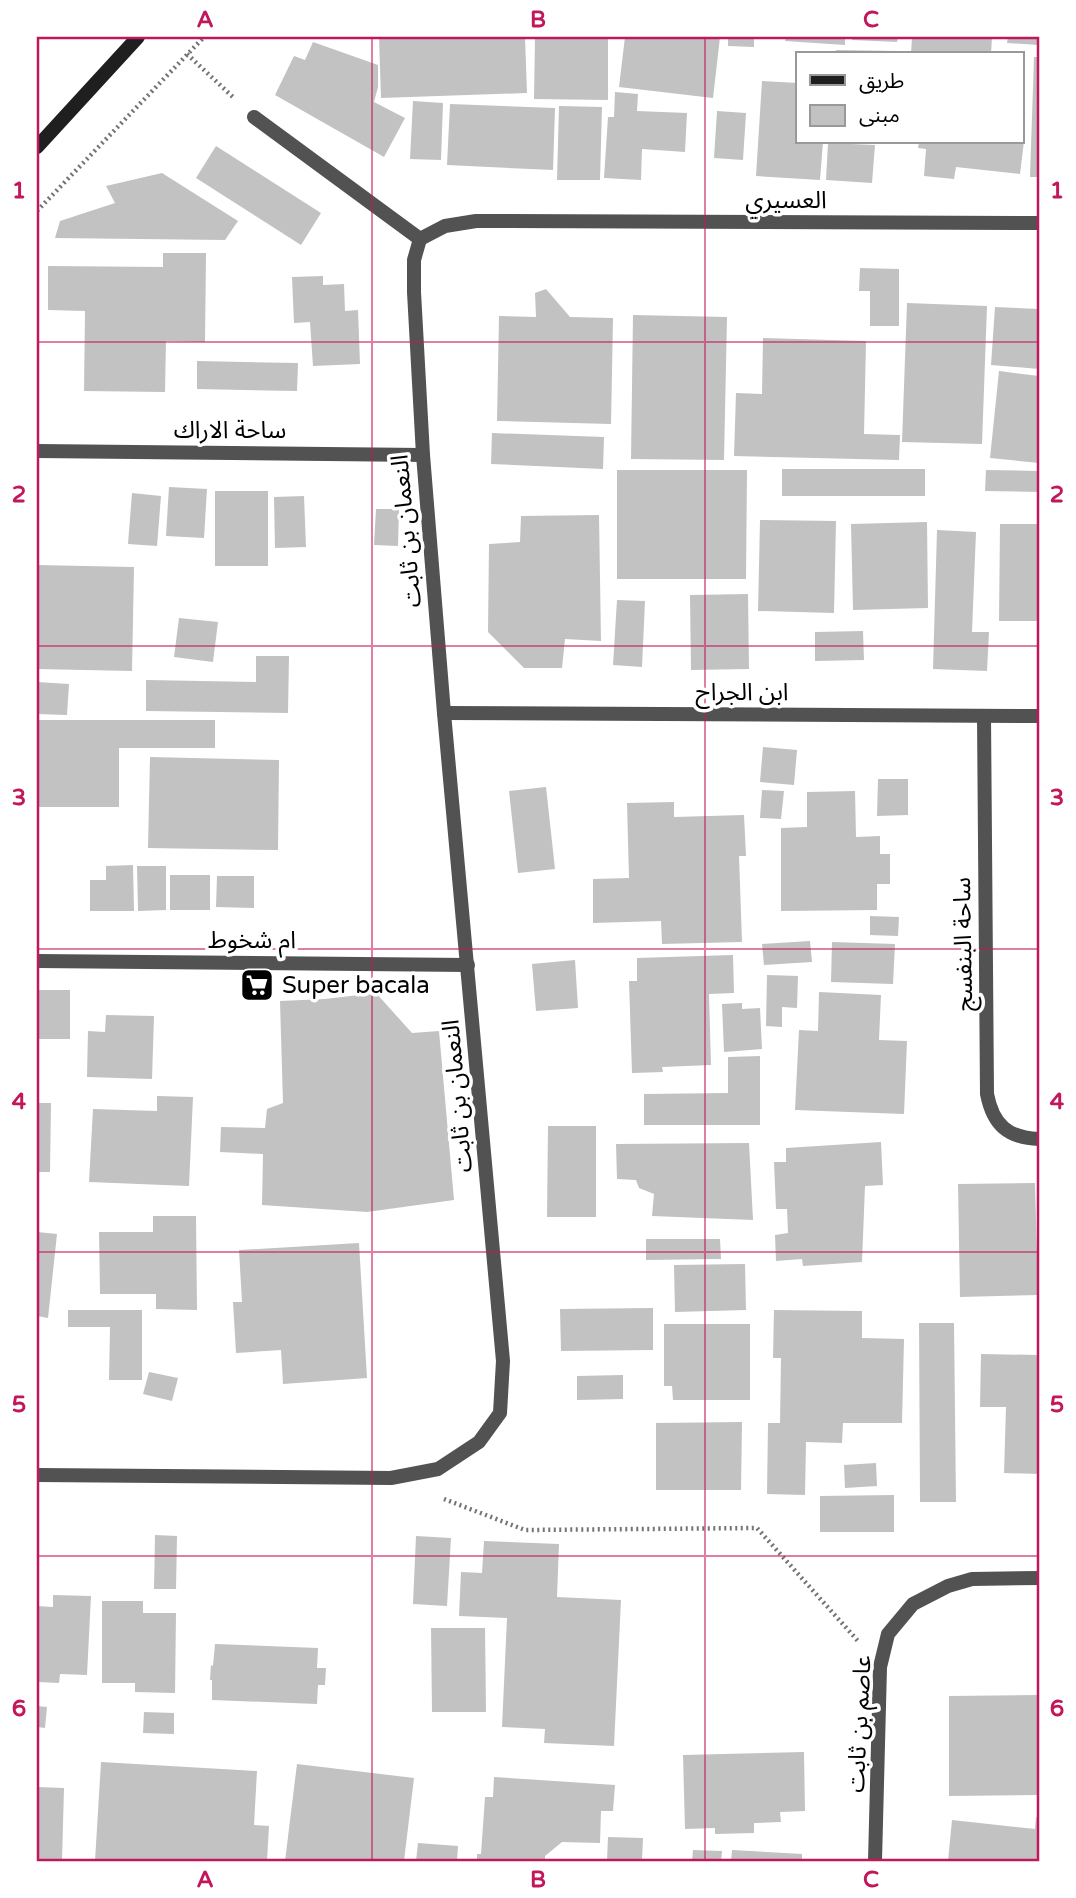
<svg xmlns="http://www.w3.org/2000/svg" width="1076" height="1898" viewBox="0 0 1076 1898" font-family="'Varela Round','Noto Sans Arabic',sans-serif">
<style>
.building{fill:#c2c2c2}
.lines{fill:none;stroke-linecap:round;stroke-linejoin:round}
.path{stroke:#747474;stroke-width:4.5;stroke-dasharray:2 3.5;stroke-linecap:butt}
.minor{stroke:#525252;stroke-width:14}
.secondary{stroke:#1f1f1f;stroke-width:14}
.grid{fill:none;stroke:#c2185b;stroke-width:2;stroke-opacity:0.55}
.labels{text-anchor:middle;stroke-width:7;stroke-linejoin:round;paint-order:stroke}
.street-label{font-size:24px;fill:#000;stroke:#fff}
.poi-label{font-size:24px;fill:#000;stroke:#fff;text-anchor:start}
.neatline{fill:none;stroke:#c2185b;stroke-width:2.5}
.grid-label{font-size:23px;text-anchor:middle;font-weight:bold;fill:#c2185b}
</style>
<rect width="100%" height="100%" fill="#fff"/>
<g class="building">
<polygon points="379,37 525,37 527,93 381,98"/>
<polygon points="535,37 608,37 608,100 534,99"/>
<polygon points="625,37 720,37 713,98 619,87"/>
<polygon points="728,37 754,37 754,47 728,46"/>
<polygon points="786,37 845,37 845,45 785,41"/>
<polygon points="853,37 898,37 897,42 852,40"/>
<polygon points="912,37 992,37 991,54 911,54"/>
<polygon points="1008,37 1039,37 1039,45 1007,43"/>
<polygon points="313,42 378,65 378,87 374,102 405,118 384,157 275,95 294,56 305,60"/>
<polygon points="836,50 896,51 896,54 836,54"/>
<polygon points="1034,57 1039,57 1039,177 1030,177"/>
<polygon points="762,81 798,83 798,142 823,142 820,180 756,176"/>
<polygon points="615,92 638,94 637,111 687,113 685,152 642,149 641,180 604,178 608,117 614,117"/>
<polygon points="413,101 443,103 441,160 410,159"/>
<polygon points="450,104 555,108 553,170 447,165"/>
<polygon points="559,106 602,107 600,180 557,180"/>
<polygon points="717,111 746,113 743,160 714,158"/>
<polygon points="1022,132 1025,133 1020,174 956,167 954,179 924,176 926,149 918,148 919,142 1023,142 1022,142"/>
<polygon points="828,143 875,145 872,183 826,180"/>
<polygon points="216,146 321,213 301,245 196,178"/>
<polygon points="162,173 238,221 225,240 55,238 60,221 115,203 106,186"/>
<polygon points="163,253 206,253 205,342 166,341 165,392 84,391 85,311 48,310 48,266 163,267"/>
<polygon points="860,268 899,269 899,326 870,326 870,291 859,291"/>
<polygon points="323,276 323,285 344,284 345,311 358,310 360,364 313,366 310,322 294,323 292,277"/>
<polygon points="546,289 570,317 613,318 611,424 497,421 499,316 536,317 535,293"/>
<polygon points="907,303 987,306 982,444 902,442"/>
<polygon points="995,307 1039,309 1039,369 991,365"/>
<polygon points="633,315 727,317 724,460 631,459"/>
<polygon points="763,338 866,341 864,434 900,435 899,460 734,456 736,393 762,394"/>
<polygon points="197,361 298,363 297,391 197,389"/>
<polygon points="999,371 1039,376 1037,399 1039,399 1039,463 990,458"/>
<polygon points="492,433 604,437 603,469 491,464"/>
<rect x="782" y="469" width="143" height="27"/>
<polygon points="617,470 747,470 746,579 617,579"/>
<polygon points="986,470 1039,471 1039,492 985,491"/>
<polygon points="169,487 207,489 204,538 166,536"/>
<rect x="215" y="491" width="53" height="75"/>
<polygon points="132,493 161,496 157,546 128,544"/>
<polygon points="304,496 306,547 275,548 274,497"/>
<polygon points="376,509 399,509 398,546 374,545"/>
<polygon points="599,515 601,641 565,639 562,668 524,668 488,632 489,544 520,542 521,516"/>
<polygon points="760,520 836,521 834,613 758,611"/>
<polygon points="927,522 928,608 853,610 851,524"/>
<polygon points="1000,524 1039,524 1039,621 999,621"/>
<polygon points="937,530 976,532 972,632 989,632 987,671 933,669"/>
<polygon points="37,565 134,567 132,671 37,669"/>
<polygon points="748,594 749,669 691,670 690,595"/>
<polygon points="617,600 645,601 642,667 613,665"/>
<polygon points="179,618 218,622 213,662 174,657"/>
<polygon points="863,631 864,660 815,661 815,632"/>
<polygon points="256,656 289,656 288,713 146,711 146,680 256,682"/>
<polygon points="37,682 69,684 67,715 37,714"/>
<polygon points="37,720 215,720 215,748 119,748 119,807 37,807"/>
<polygon points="763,747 797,750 794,785 760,782"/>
<polygon points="150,757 279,760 278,850 148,848"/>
<polygon points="878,779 908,779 908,815 877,816"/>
<polygon points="546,787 555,869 518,873 509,791"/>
<polygon points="762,790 784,791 781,819 760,818"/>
<polygon points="855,791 856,837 880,836 880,854 890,854 890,884 877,884 877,910 781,911 781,828 807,827 807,792"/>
<polygon points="674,802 674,817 744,815 746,856 739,856 742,942 662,944 661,921 593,923 593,879 629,878 627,803"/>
<polygon points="133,865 134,911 90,911 90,880 106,880 106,866"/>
<polygon points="137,866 166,866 166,910 138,911"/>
<rect x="170" y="875" width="40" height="35"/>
<polygon points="217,876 254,876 254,908 216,907"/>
<polygon points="870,916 899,917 898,936 870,935"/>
<polygon points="810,941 812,962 764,965 762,944"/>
<polygon points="832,942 895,944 893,984 831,982"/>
<polygon points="733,955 734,993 709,994 711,1065 662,1067 663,1072 632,1073 629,981 637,981 637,958"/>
<polygon points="575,960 578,1008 536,1011 532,964"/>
<polygon points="767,975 798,976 797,1008 782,1007 782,1027 766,1026"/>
<rect x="37" y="990" width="33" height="49"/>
<polygon points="819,992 881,995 879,1040 907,1041 904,1114 795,1110 799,1030 818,1031"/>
<polygon points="376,993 412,1033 439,1031 454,1200 367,1212 262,1205 263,1154 220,1152 221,1127 265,1128 267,1109 283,1103 280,1001 325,999"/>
<polygon points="742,1003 742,1009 760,1008 762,1049 724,1052 722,1004"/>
<polygon points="106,1015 154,1016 152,1079 87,1077 88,1031 105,1032"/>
<polygon points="760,1056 760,1125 644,1125 644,1094 728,1093 728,1057"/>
<polygon points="157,1096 193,1097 189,1186 89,1182 93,1109 157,1111"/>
<polygon points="37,1103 51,1103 50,1172 37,1172"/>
<polygon points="548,1126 596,1126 596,1217 547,1217"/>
<polygon points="881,1142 883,1185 865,1186 862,1262 803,1266 802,1259 776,1261 775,1235 788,1233 787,1209 776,1209 774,1162 786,1162 786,1148"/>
<polygon points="749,1143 753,1220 652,1216 654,1194 639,1188 636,1180 617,1179 616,1144"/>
<polygon points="1035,1183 1038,1295 960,1297 958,1184"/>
<polygon points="153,1216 196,1216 197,1310 156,1309 156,1294 100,1294 99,1232 153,1232"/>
<polygon points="37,1232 57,1234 48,1318 37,1316"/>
<polygon points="646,1239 720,1239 721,1259 646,1260"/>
<polygon points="359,1243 367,1378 283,1384 281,1350 236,1353 233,1302 242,1302 239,1250"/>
<polygon points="745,1264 746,1310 675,1312 674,1265"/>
<polygon points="653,1308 653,1350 561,1351 560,1309"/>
<polygon points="68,1310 142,1310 142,1380 109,1380 110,1327 68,1327"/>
<polygon points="774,1310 862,1311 862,1338 904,1339 902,1423 843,1423 842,1443 806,1442 805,1495 767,1494 768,1423 780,1423 781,1358 773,1358"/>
<polygon points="919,1323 954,1323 956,1502 920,1502"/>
<polygon points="664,1324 750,1324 750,1400 673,1400 672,1386 664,1386"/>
<polygon points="981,1354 1039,1355 1039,1474 1004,1473 1006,1407 980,1407"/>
<polygon points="149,1372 178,1378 172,1401 143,1394"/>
<polygon points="623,1375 623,1399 577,1400 577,1376"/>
<polygon points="742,1422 741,1490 656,1490 656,1423"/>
<polygon points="876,1463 877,1486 845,1488 844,1465"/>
<polygon points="894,1495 894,1532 820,1532 820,1496"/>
<polygon points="155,1535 177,1536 176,1589 154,1589"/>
<polygon points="416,1536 451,1538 447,1606 413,1604"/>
<polygon points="484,1541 559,1544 557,1597 621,1600 614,1746 544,1743 545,1729 502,1727 507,1618 459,1616 461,1572 482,1573"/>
<polygon points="53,1595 91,1596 87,1675 60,1674 59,1683 37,1682 37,1606 53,1607"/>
<polygon points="102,1601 143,1601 143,1613 176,1613 175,1693 135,1692 135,1683 102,1683"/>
<polygon points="431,1628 485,1628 486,1712 432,1712"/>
<polygon points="215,1644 318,1648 317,1668 326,1668 325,1685 318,1685 317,1704 212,1700 212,1680 210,1680 211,1665 213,1666"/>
<polygon points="1039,1695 1039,1795 949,1796 949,1696"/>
<polygon points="37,1706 47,1707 45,1728 37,1727"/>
<polygon points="144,1712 174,1713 174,1734 143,1733"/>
<polygon points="804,1752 805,1811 780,1812 781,1822 754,1823 754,1833 715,1834 715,1828 685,1829 683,1755"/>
<polygon points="101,1762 257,1771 254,1825 269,1826 267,1861 95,1861"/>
<polygon points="297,1764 414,1778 404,1861 285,1861"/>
<polygon points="494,1777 615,1785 613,1811 601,1811 600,1843 562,1842 545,1856 545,1861 477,1861 477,1854 481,1854 485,1797 493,1797"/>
<polygon points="37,1787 64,1788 62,1861 37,1861"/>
<polygon points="1036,1817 1039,1818 1039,1861 948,1861 952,1820 1035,1829"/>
<polygon points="608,1837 643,1838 642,1861 607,1861"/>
<polygon points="418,1843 458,1846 457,1861 416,1861"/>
<polygon points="693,1850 722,1851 721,1861 692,1861"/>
<polygon points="732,1850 802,1854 802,1861 731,1861"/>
</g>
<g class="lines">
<g class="path">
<polyline points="187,54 235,99"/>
<polyline points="37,211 204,37"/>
<polyline points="444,1499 525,1530 757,1528 858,1641"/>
</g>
<g class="minor">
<polyline points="254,117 420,239"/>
<polyline points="37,451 423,455"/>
<polyline points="444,713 1039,716"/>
<path d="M 984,716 L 987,1094 C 993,1125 1008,1138 1039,1139"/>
<polyline points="37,961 468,965"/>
<polyline points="37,1475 391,1478 438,1469 479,1442 500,1413 503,1361 444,713 423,455 414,292 414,260 420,239 445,226 476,221 1039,223"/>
<polyline points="875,1861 880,1667 888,1634 913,1604 948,1586 972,1579 1039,1578"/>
</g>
<polyline class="secondary" points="37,147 138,37"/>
</g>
<path class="grid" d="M 372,37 L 372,1861M 705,37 L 705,1861M 37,342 L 1039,342M 37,646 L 1039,646M 37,949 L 1039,949M 37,1252 L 1039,1252M 37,1556 L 1039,1556"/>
<defs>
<symbol id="supermarket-square" viewBox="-11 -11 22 22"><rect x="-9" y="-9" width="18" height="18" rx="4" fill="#000" stroke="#fff"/><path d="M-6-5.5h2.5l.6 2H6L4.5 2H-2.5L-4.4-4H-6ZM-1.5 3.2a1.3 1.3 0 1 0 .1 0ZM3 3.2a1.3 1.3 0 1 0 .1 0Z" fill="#fff"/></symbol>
</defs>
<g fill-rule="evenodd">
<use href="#supermarket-square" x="238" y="966" width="38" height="38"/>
</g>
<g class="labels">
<g class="street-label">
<text x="786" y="208">العسيري</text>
<text x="230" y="438">ساحة الاراك</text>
<text transform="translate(406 531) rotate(-95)" y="8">النعمان بن ثابت</text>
<text x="742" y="700">ابن الجراح</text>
<text x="252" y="948">ام شخوط</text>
<text transform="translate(963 944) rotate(-91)" y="8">ساحة البنفسج</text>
<text transform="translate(457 1096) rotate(-95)" y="8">النعمان بن ثابت</text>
<text transform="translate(859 1724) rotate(-87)" y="8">عاصم بن ثابت</text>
</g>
<g class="poi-label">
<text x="282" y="993">Super bacala</text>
</g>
</g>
<rect width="1076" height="1898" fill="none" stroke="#ffffff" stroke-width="77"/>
<rect x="796" y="52" width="228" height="91" fill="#ffffff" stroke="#999999" stroke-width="2"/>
<rect x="810" y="75" width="35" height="10" fill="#1f1f1f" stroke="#999999" stroke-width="2"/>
<text x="859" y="88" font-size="21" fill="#000000">طريق</text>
<rect x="810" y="105" width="35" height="21" fill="#c2c2c2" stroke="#999999" stroke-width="2"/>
<text x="859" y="122" font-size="21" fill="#000000">مبنى</text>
<rect x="38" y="38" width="1000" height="1822" class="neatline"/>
<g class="grid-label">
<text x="205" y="27">A</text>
<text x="538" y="27">B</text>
<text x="871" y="27">C</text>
<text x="19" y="198">1</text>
<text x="1057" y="198">1</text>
<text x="19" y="502">2</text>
<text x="1057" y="502">2</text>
<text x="19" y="805">3</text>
<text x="1057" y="805">3</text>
<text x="19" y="1109">4</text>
<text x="1057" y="1109">4</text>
<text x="19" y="1412">5</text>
<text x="1057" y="1412">5</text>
<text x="19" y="1716">6</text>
<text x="1057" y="1716">6</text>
<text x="205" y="1887">A</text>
<text x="538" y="1887">B</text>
<text x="871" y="1887">C</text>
</g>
</svg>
